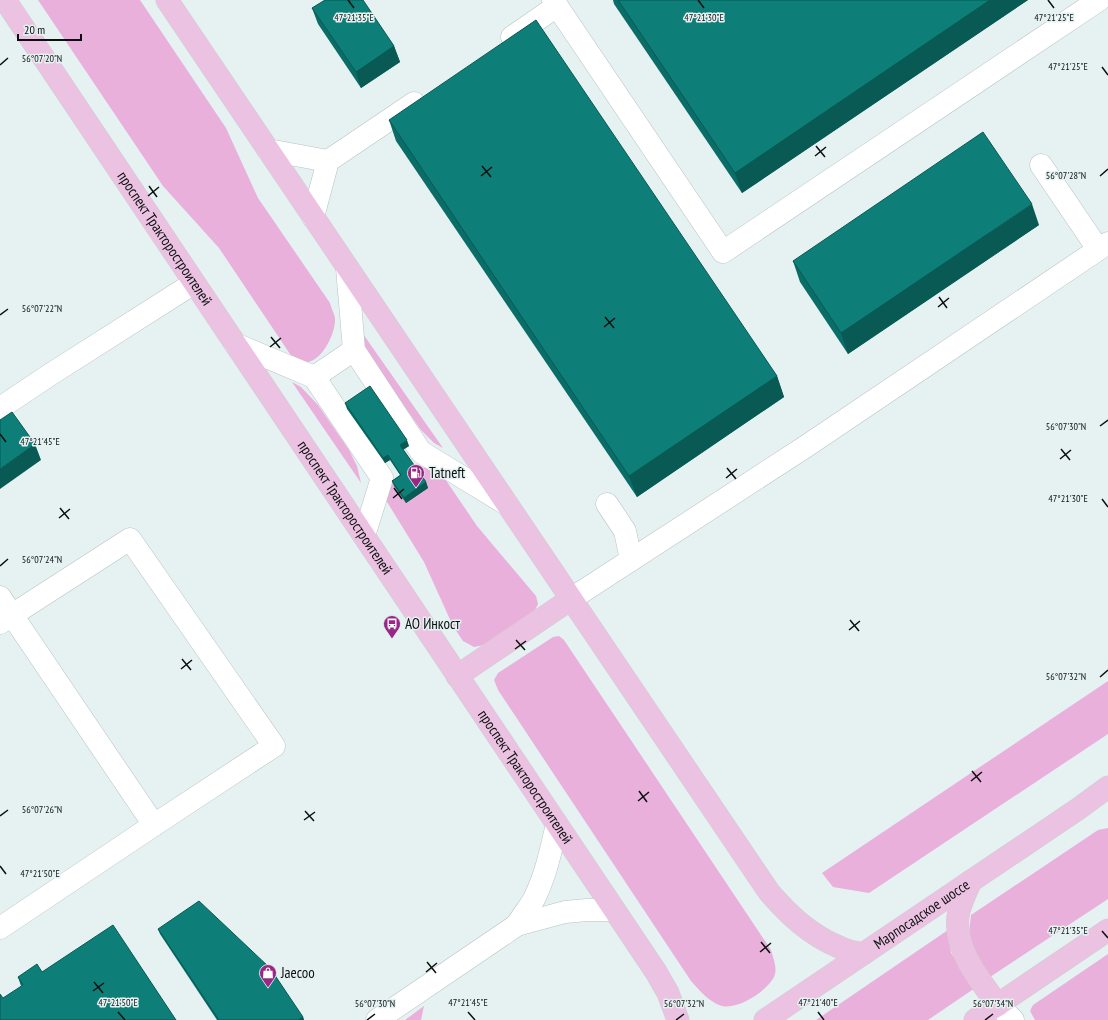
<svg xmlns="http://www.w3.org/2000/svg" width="1108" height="1020" viewBox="0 0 1108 1020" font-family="'PT Sans Narrow',sans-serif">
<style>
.green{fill:#e8b0db}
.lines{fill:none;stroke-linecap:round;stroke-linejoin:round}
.minor-casing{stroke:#b7c4c2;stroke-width:23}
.major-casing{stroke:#cecfcf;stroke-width:23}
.minor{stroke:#fff;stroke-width:22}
.major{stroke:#ecc2e2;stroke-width:22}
.wall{fill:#0b6d67}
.shaded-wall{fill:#095954}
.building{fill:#0d7f78;stroke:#095954}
.ticks{fill:none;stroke:#0c1010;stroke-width:1.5}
.labels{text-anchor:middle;stroke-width:3;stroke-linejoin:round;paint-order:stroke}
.street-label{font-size:15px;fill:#0c1010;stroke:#e5f2f1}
.poi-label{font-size:15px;fill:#0c1010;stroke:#e5f2f1;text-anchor:start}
.ticks-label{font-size:10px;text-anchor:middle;fill:#0c1010;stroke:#e5f2f1;stroke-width:3;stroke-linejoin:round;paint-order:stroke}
</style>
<rect width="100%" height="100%" fill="#e5f2f1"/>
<g class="green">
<path d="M 38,0 L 140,0 L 226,128 L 258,198 L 330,303 C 331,308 334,313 335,318 C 336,334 320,367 300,362 C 298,361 295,358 292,357 L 219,248 L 163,186 Z"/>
<polygon points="356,324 443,448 434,443 421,430 370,357 361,340"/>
<polygon points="292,382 301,387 318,405 349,450 357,466 361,483"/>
<polygon points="431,467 441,473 477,526 536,596 538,604 534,612 484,645 474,647 463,641 453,626 424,562 384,497 386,484 419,468"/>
<path d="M 559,636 L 564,640 L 771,950 C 773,958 778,968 774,977 C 767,991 738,1010 722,1006 C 709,1002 700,991 691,981 L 498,690 L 494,680 L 498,673 L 553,637 Z"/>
<polygon points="1108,681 1108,734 869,893 833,887 822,873"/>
<polygon points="1108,828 1108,899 990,977 968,943 971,915 1098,830"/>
<polygon points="948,930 951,953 975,988 928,1020 816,1020"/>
<polygon points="1108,954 1108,1020 1035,1020 1030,1011 1033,1005"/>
<polygon points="424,1006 421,1020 405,1020"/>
</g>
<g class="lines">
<defs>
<g id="minor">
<polyline points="553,0 723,252 1099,0"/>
<polyline points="512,37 557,6"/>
<polyline points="268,150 328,161"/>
<polyline points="1041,165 1098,249"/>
<polyline points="313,217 328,161 414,103"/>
<polyline points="347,268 354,350 421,452 508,505"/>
<polyline points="235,344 314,377 382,478 364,536"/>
<polyline points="314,377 354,350"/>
<polyline points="0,408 51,374 194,283"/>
<polyline points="607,504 625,531 631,560"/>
<polyline points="0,597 12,615 130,539 274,746 154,825"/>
<polyline points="571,599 805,447 1108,243"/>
<polyline points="0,623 12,615 154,825 0,928"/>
<path d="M 517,925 C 522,916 529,908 534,899 C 546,875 551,850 557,824"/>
<polyline points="998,1005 1013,1020"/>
<polyline points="377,1020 517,925 565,912 587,910 614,910"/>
</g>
<g id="major">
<path id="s1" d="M 5,0 L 656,972 L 668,993 L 678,1020"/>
<path d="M 167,0 L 769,892 C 789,915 810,935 839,947 C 846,951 855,952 863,954"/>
<polyline points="457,676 571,599"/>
<path d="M 971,881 C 966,892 960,904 958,916 C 954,950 979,979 998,1005"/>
<path id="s2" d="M 765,1020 L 1078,809 L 1108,787"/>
<polyline points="975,1020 1108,930"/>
</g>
</defs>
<use href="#minor" class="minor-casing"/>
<use href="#major" class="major-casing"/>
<use href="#minor" class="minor"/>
<use href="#major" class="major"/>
</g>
<g class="wall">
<polygon points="613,0 1028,0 742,193 614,4"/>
<polygon points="312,8 394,46 400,62 361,88 318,24"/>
<polygon points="389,120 777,376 784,397 637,497 396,141"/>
<polygon points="1039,225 848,354 800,282 793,261"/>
<polygon points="345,403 409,446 403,450 426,482 428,488 406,503 394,486 392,481 400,475 390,460 385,463 347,409"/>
<polygon points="158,929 303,1017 304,1020 217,1020 160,934"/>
<polygon points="42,972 21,986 18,977"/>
</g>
<g class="shaded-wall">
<polygon points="990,0 1028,0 742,193 735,173"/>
<polygon points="394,46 400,62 361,88 356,72"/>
<polygon points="1032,204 1039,225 848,354 841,333"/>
<polygon points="777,376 784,397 637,497 629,476"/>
<polygon points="407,440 409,446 402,450 400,445"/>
<polygon points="35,444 41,460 0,489 0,469"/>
<polygon points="388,455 390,460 385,463 383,458"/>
<polygon points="426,482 428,488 406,503 404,498"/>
<polygon points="303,1017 304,1020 298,1020"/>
</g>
<g class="building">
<polygon points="325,0 363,0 394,46 356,72 312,8"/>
<polygon points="618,0 990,0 735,173"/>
<polygon points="536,20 777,376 629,476 389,120"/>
<polygon points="983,132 1032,204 841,333 793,261"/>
<polygon points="370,386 407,440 400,445 426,482 404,498 392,481 401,475 388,455 383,458 345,403"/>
<polygon points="12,412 35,444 0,469 0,420"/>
<polygon points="199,901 270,968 303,1017 298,1020 219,1020 158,929"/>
<polygon points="113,925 176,1020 0,1020 0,994 3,998 23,985 18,977 37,964 42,972"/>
</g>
<path class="ticks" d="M 348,0 L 354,8M 698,0 L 704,8M 1048,0 L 1054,8M 0,65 L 8,58M 1102,67 L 1108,75M 816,146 L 825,157M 815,156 L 826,147M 482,166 L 491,177M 481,176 L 492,167M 1100,176 L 1108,169M 149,186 L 157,197M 148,196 L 159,187M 939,297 L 947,308M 938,307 L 949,298M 0,315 L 8,309M 605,317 L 614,328M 604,327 L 615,318M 271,337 L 280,348M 270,347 L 281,338M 1100,426 L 1108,420M 0,434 L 6,442M 1061,449 L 1070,460M 1060,459 L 1071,450M 727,468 L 736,479M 726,478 L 737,469M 394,488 L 402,499M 393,498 L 404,489M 1102,499 L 1108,507M 60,508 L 69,519M 59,518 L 70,509M 0,566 L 8,559M 850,620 L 859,631M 849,630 L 860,621M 516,640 L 525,650M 515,649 L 526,641M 182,659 L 191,670M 181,669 L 192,660M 1100,677 L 1108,670M 972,771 L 981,782M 971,781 L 982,772M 639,791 L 647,802M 638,801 L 649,792M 305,811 L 314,821M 0,816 L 8,810M 304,820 L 315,812M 0,866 L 6,874M 1102,931 L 1108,938M 761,942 L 770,953M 760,952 L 771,943M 427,962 L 436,973M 426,972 L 437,963M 94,982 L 103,993M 93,991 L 104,983M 118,1012 L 125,1020M 468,1012 L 475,1020M 818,1012 L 824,1020M 367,1020 L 375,1014M 676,1020 L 684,1014M 985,1020 L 993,1014"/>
<defs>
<symbol id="fuel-pin" viewBox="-11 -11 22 30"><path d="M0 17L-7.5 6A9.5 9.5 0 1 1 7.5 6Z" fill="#982786" stroke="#e5f2f1"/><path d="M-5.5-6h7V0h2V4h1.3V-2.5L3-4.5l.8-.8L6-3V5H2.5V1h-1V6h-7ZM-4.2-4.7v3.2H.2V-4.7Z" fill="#fff"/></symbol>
<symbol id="bus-pin" viewBox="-11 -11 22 30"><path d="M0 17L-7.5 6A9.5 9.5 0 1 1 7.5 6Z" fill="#982786" stroke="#e5f2f1"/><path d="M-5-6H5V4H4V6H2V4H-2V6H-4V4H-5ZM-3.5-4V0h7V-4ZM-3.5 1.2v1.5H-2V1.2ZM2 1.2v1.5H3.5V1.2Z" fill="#fff"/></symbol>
<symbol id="shop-pin" viewBox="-11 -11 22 30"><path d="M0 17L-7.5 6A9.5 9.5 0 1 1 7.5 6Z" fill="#982786" stroke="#e5f2f1"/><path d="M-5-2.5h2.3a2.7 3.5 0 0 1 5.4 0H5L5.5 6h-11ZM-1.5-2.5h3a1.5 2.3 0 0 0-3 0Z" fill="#fff"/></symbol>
</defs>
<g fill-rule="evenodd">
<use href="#fuel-pin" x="406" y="463" width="20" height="27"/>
<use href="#bus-pin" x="382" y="614" width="20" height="27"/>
<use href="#shop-pin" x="258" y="963" width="20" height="27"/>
</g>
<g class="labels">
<g class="street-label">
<text dy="5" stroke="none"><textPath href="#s1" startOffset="287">проспект Тракторостроителей</textPath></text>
<text dy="5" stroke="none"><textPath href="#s1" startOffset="611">проспект Тракторостроителей</textPath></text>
<text dy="5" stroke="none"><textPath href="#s1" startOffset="935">проспект Тракторостроителей</textPath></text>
<text dy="5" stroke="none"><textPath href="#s2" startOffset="189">Марпосадское шоссе</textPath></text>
</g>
<g class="poi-label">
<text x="429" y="478">Tatneft</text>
<text x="405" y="629">АО Инкост</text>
<text x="281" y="978">Jaecoo</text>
</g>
</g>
<g class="ticks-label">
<text x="354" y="21">47°21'35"E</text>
<text x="704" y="21">47°21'30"E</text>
<text x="1054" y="21">47°21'25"E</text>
<text x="42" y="62">56°07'20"N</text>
<text x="1068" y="70">47°21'25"E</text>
<text x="1066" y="179">56°07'28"N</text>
<text x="42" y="312">56°07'22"N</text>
<text x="1066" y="430">56°07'30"N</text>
<text x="40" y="445">47°21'45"E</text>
<text x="1068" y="502">47°21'30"E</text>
<text x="42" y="563">56°07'24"N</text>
<text x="1066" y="680">56°07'32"N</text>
<text x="42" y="813">56°07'26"N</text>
<text x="40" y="877">47°21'50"E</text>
<text x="1068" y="934">47°21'35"E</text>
<text x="118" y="1006">47°21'50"E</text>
<text x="468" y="1006">47°21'45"E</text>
<text x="818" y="1006">47°21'40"E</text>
<text x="375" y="1007">56°07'30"N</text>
<text x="684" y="1007">56°07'32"N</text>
<text x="993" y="1007">56°07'34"N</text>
</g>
<path d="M18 34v6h63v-6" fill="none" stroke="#0c1010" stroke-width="2"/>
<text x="24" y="34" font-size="12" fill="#0c1010" stroke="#e5f2f1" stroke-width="3" paint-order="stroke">20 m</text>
</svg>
